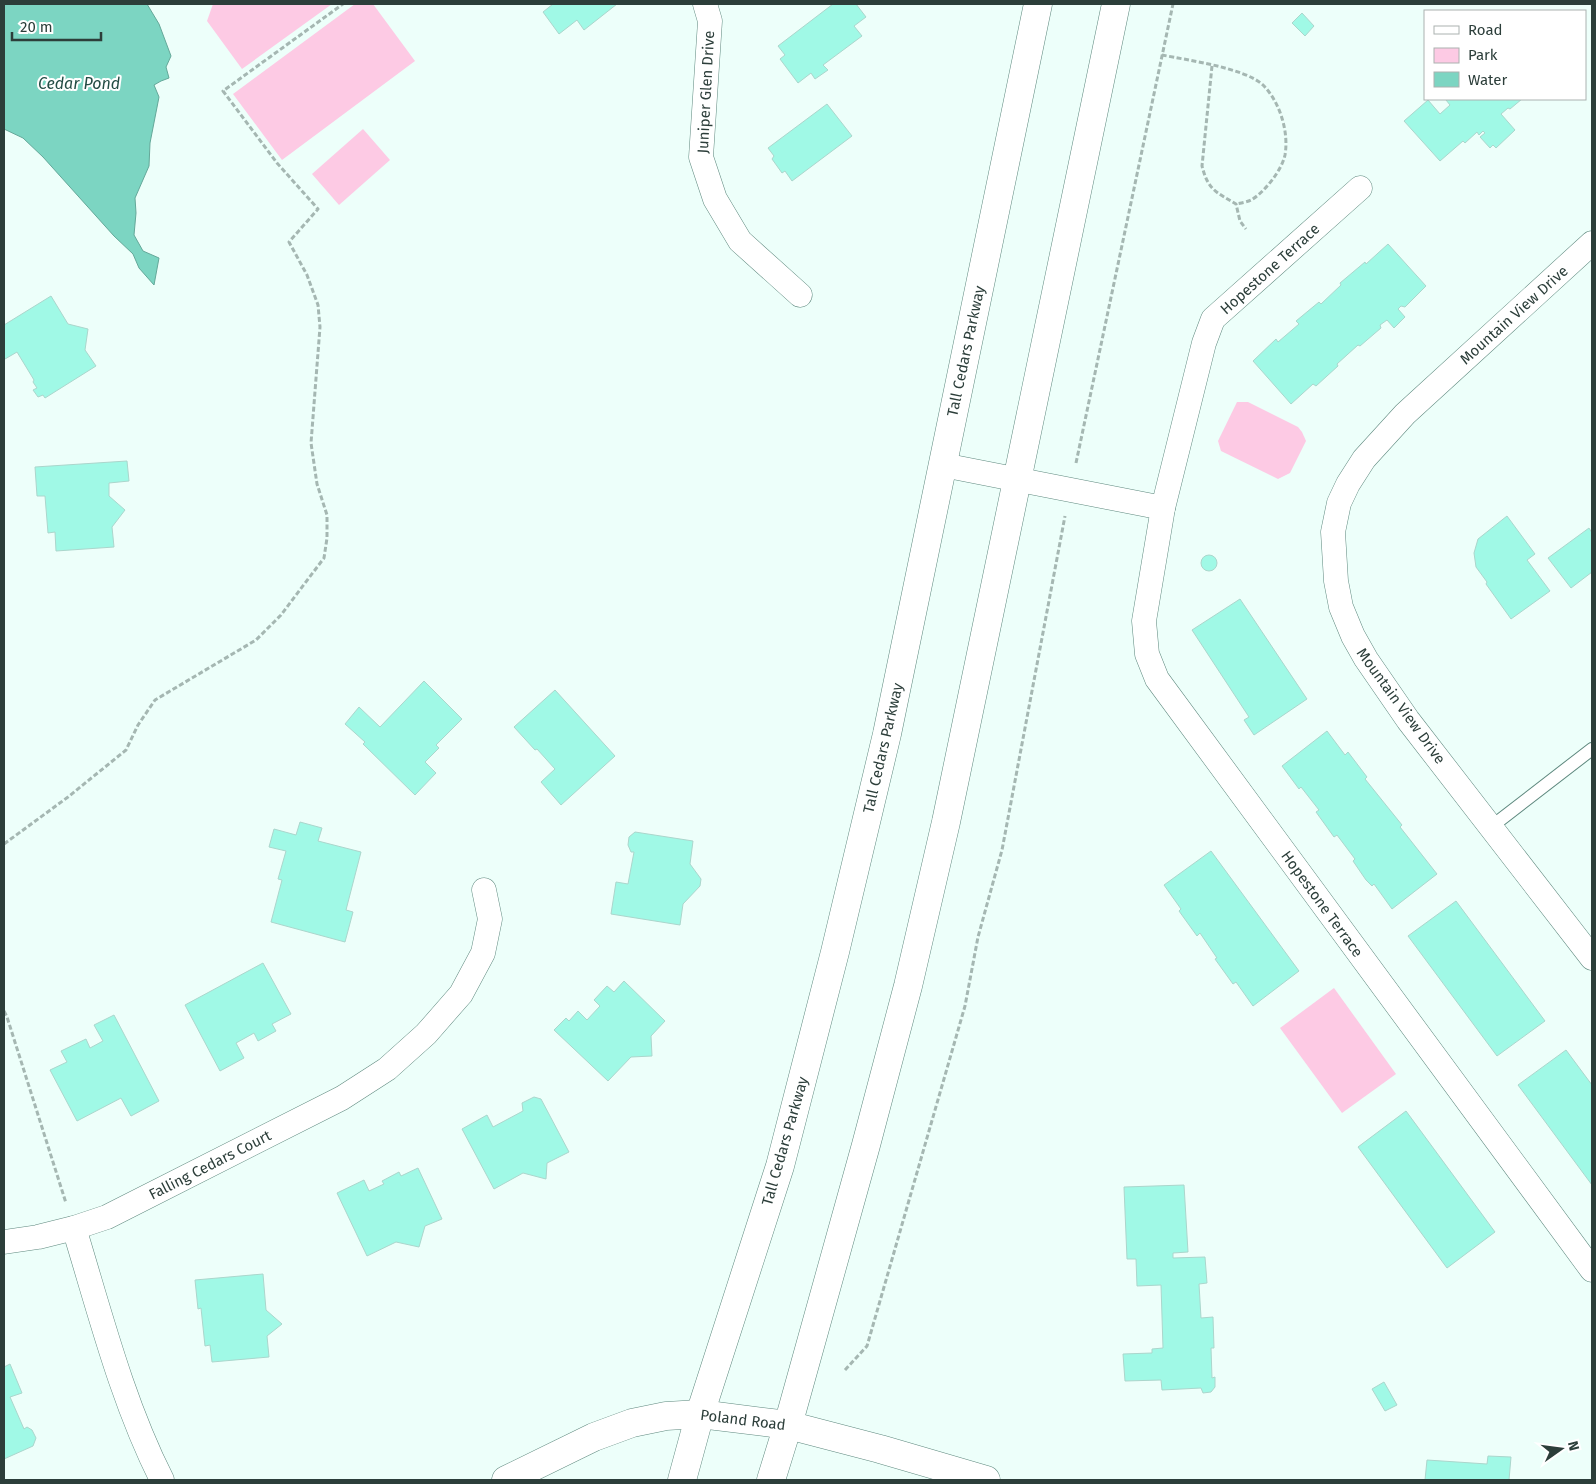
<svg xmlns="http://www.w3.org/2000/svg" width="1596" height="1484" viewBox="0 0 1596 1484" font-family="'Fira Sans',sans-serif">
<style>
.green{fill:#fdcae4}
.water{fill:#7cd5c2;stroke:#64a899}
.building{fill:#a0f9e6;stroke:#abd6cc}
.lines{fill:none;stroke-linecap:round;stroke-linejoin:round}
.service-casing{stroke:#5f897f;stroke-width:14}
.minor-casing{stroke:#5f897f;stroke-width:25}
.tertiary-casing{stroke:#5f897f;stroke-width:29}
.secondary-casing{stroke:#5f897f;stroke-width:29}
.path{stroke:#a5b7b2;stroke-width:3;stroke-dasharray:5 2.5;stroke-linecap:butt}
.service{stroke:#fff;stroke-width:12}
.minor{stroke:#fff;stroke-width:24}
.tertiary{stroke:#fff;stroke-width:28}
.secondary{stroke:#fff;stroke-width:28}
.labels{text-anchor:middle;stroke-width:4;stroke-linejoin:round;paint-order:stroke}
.street-label{font-size:15px;fill:#2c3e3a;stroke:#fff}
.water-label{font-size:16px;font-style:italic;fill:#244d45;stroke:#fff}
</style>
<rect width="100%" height="100%" fill="#edfffa"/>
<g class="green">
<polygon points="213,4 332,4 242,69 207,21"/>
<polygon points="355,4 373,4 415,61 282,160 233,94"/>
<polygon points="363,129 390,160 339,205 312,174"/>
<polygon points="1237,402 1248,402 1298,427 1302,432 1306,441 1290,473 1278,479 1221,451 1218,441"/>
<polygon points="1334,988 1396,1074 1342,1113 1280,1028"/>
</g>
<polygon class="water" points="4,4 147,4 159,24 171,56 166,67 169,78 161,81 154,85 159,97 150,143 149,166 135,198 136,213 134,235 143,251 159,258 154,285 139,268 133,254 114,236 43,157 23,138 4,129"/>
<g class="building">
<polygon points="553,4 617,4 584,30 577,20 559,34 543,12"/>
<polygon points="833,4 856,4 866,17 854,26 862,36 823,65 828,70 815,79 811,73 798,83 780,59 785,55 778,46"/>
<polygon points="1302,13 1314,26 1305,36 1292,23"/>
<polygon points="1447,99 1522,99 1510,109 1508,108 1501,114 1515,130 1496,148 1493,145 1490,148 1480,137 1485,133 1483,131 1479,135 1477,132 1465,143 1463,141 1440,161 1404,121 1428,100 1440,114 1450,105 1446,100"/>
<polygon points="827,104 852,136 792,181 785,171 782,173 772,159 774,156 768,148"/>
<polygon points="1388,244 1426,286 1405,307 1401,306 1398,309 1405,317 1394,328 1387,320 1380,325 1381,328 1360,346 1358,345 1337,364 1338,366 1316,386 1313,384 1291,404 1253,361 1276,339 1278,342 1299,324 1296,321 1319,302 1321,304 1341,285 1340,283 1365,262 1366,264"/>
<polygon points="51,296 68,324 88,329 85,350 96,366 45,398 43,395 38,397 33,390 37,388 33,382 34,380 17,352 5,359 4,357 4,325"/>
<polygon points="127,461 129,481 109,483 109,496 125,510 112,527 114,547 56,551 55,532 48,533 45,496 37,496 35,467"/>
<polygon points="1507,516 1535,554 1527,560 1550,591 1511,619 1486,584 1487,582 1476,567 1474,553 1478,539"/>
<polygon points="1589,528 1592,533 1592,572 1571,588 1548,558"/>
<circle cx="1209" cy="563" r="8"/>
<polygon points="1240,599 1307,699 1254,735 1244,720 1249,717 1192,630"/>
<polygon points="424,681 462,719 436,745 439,748 425,762 436,773 415,795 363,744 365,742 345,724 359,707 380,727"/>
<polygon points="555,690 615,756 561,805 541,782 555,769 537,749 535,750 514,727"/>
<polygon points="1327,731 1345,755 1348,752 1367,777 1365,779 1402,825 1400,827 1437,874 1392,909 1374,884 1372,886 1366,880 1353,861 1355,859 1337,835 1334,837 1316,812 1319,810 1301,787 1299,789 1282,766"/>
<polygon points="300,822 322,828 318,841 361,852 346,910 353,912 345,942 271,922 282,880 278,879 286,851 269,847 274,829 296,835"/>
<polygon points="635,832 693,841 690,864 701,879 700,886 683,904 680,925 611,914 616,882 628,884 634,852 631,852 628,845 629,837"/>
<polygon points="1211,851 1299,971 1253,1006 1236,982 1233,984 1215,959 1217,958 1200,933 1197,936 1179,911 1181,909 1164,885"/>
<polygon points="1456,901 1545,1021 1497,1056 1408,936"/>
<polygon points="263,963 291,1014 272,1024 276,1031 258,1041 254,1033 236,1043 244,1058 220,1071 185,1005"/>
<polygon points="624,981 665,1021 651,1036 652,1056 631,1057 608,1081 554,1030 566,1018 569,1021 578,1011 587,1020 600,1006 594,1000 607,986 614,992"/>
<polygon points="114,1015 159,1101 131,1116 121,1098 77,1121 50,1070 67,1062 61,1051 86,1039 90,1048 103,1041 94,1025"/>
<polygon points="1566,1050 1592,1085 1592,1185 1518,1085"/>
<polygon points="534,1097 541,1099 569,1152 547,1163 546,1179 523,1173 494,1189 462,1129 487,1115 493,1127 523,1111 522,1103"/>
<polygon points="1406,1111 1495,1232 1447,1268 1358,1147"/>
<polygon points="418,1168 442,1219 425,1226 419,1247 396,1242 367,1256 337,1193 364,1180 369,1191 384,1184 382,1181 399,1172 401,1176"/>
<polygon points="1184,1185 1188,1252 1173,1253 1173,1258 1205,1257 1207,1283 1199,1284 1201,1318 1213,1317 1214,1348 1211,1348 1212,1378 1215,1377 1215,1387 1211,1392 1203,1393 1201,1388 1162,1390 1161,1380 1125,1381 1123,1354 1152,1353 1152,1349 1163,1348 1161,1285 1137,1286 1136,1259 1127,1259 1124,1187"/>
<polygon points="263,1274 266,1310 282,1324 267,1336 269,1357 212,1362 210,1345 205,1346 201,1308 198,1309 195,1280"/>
<polygon points="10,1364 22,1393 10,1397 24,1429 27,1427 32,1430 36,1438 33,1446 4,1459 4,1367"/>
<polygon points="1384,1382 1397,1405 1385,1411 1372,1389"/>
<polygon points="1488,1456 1511,1457 1509,1480 1425,1480 1427,1460 1487,1464"/>
</g>
<g class="lines">
<defs>
<polyline id="service" points="1491,827 1592,749"/>
<g id="minor">
<polyline points="705,4 710,21 701,157 715,199 740,241 800,295"/>
<polyline points="1360,188 1213,319 1204,343 1163,508 1144,621 1147,654 1157,679 1592,1270"/>
<polyline points="1592,243 1405,414 1364,459 1348,484 1339,503 1333,532 1336,581 1341,607 1353,636 1366,659 1408,720 1592,958"/>
<polyline points="943,465 1163,508"/>
<path d="M 74,1228 C 100,1313 122,1401 162,1480"/>
<polyline points="4,1242 38,1237 74,1228 107,1217 342,1098 387,1069 426,1034 461,994 483,953 490,919 484,890"/>
</g>
<polyline id="tertiary" points="506,1480 594,1437 632,1423 666,1416 700,1414 788,1425 880,1449 986,1480"/>
<g id="secondary">
<polyline points="682,1480 700,1414 780,1166 835,952 887,734 1038,4"/>
<polyline points="771,1480 788,1425 866,1145 908,986 946,822 1116,4"/>
</g>
</defs>
<use href="#service" class="service-casing"/>
<use href="#minor" class="minor-casing"/>
<use href="#tertiary" class="tertiary-casing"/>
<use href="#secondary" class="secondary-casing"/>
<g class="path">
<path d="M 1162,55 C 1187,60 1245,68 1263,85 C 1280,102 1289,132 1285,155 C 1282,170 1264,193 1251,200 C 1247,202 1241,203 1236,204"/>
<path d="M 1212,66 L 1202,166 C 1208,190 1216,192 1236,204 L 1240,221 L 1246,229"/>
<polyline points="1076,463 1173,4"/>
<polyline points="4,844 68,797 126,750 138,725 155,700 256,640 281,615 324,558 327,538 327,515 317,484 311,443 320,327 318,305 307,275 289,242 318,209 277,163 223,91 343,4"/>
<polyline points="4,1011 7,1017 66,1203"/>
<polyline points="845,1370 867,1346 965,1006 978,937 1002,850 1065,516"/>
</g>
<use href="#service" class="service"/>
<use href="#minor" class="minor"/>
<use href="#tertiary" class="tertiary"/>
<use href="#secondary" class="secondary"/>
</g>
<g class="labels">
<g class="street-label">
<text transform="translate(706 92) rotate(-87)" y="5">Juniper Glen Drive</text>
<text transform="translate(1270 269) rotate(-42)" y="5">Hopestone Terrace</text>
<text transform="translate(1514 315) rotate(-42)" y="5">Mountain View Drive</text>
<text transform="translate(966 351) rotate(-78)" y="5">Tall Cedars Parkway</text>
<text transform="translate(1401 706) rotate(54)" y="5">Mountain View Drive</text>
<text transform="translate(883 748) rotate(-77)" y="5">Tall Cedars Parkway</text>
<text transform="translate(1322 904) rotate(54)" y="5">Hopestone Terrace</text>
<text transform="translate(785 1141) rotate(-74)" y="5">Tall Cedars Parkway</text>
<text transform="translate(210 1165) rotate(-27)" y="5">Falling Cedars Court</text>
<text transform="translate(743 1420) rotate(7)" y="5">Poland Road</text>
</g>
<g class="water-label">
<text x="79" y="89">Cedar Pond</text>
</g>
</g>
<rect width="1596" height="1484" fill="none" stroke="#2c3e3a" stroke-width="10"/>
<rect x="1424" y="10" width="162" height="90" fill="#ffffff" stroke="#abb2b0"/>
<rect x="1434" y="26" width="25" height="8" fill="#ffffff" stroke="#abb2b0"/>
<text x="1468" y="35" font-size="15" fill="#2c3e3a">Road</text>
<rect x="1434" y="48" width="25" height="15" fill="#fdcae4" stroke="#abb2b0"/>
<text x="1468" y="60" font-size="15" fill="#2c3e3a">Park</text>
<rect x="1434" y="72" width="25" height="15" fill="#7cd5c2" stroke="#abb2b0"/>
<text x="1468" y="85" font-size="15" fill="#2c3e3a">Water</text>
<g transform="translate(1561 1449) rotate(76)" stroke="#ffffff" stroke-width="4" paint-order="stroke">
<path d="M0-4L9 19L0 12L-9 19Z" fill="#2c3e3a"/>
<text y="-8" font-size="14" font-weight="bold" text-anchor="middle" fill="#2c3e3a">N</text>
</g>
<path d="M12 32v8h89v-8" fill="none" stroke="#2c3e3a" stroke-width="2.5"/>
<text x="20" y="32" font-size="15" fill="#2c3e3a" stroke="#ffffff" stroke-width="4" paint-order="stroke">20 m</text>
</svg>
